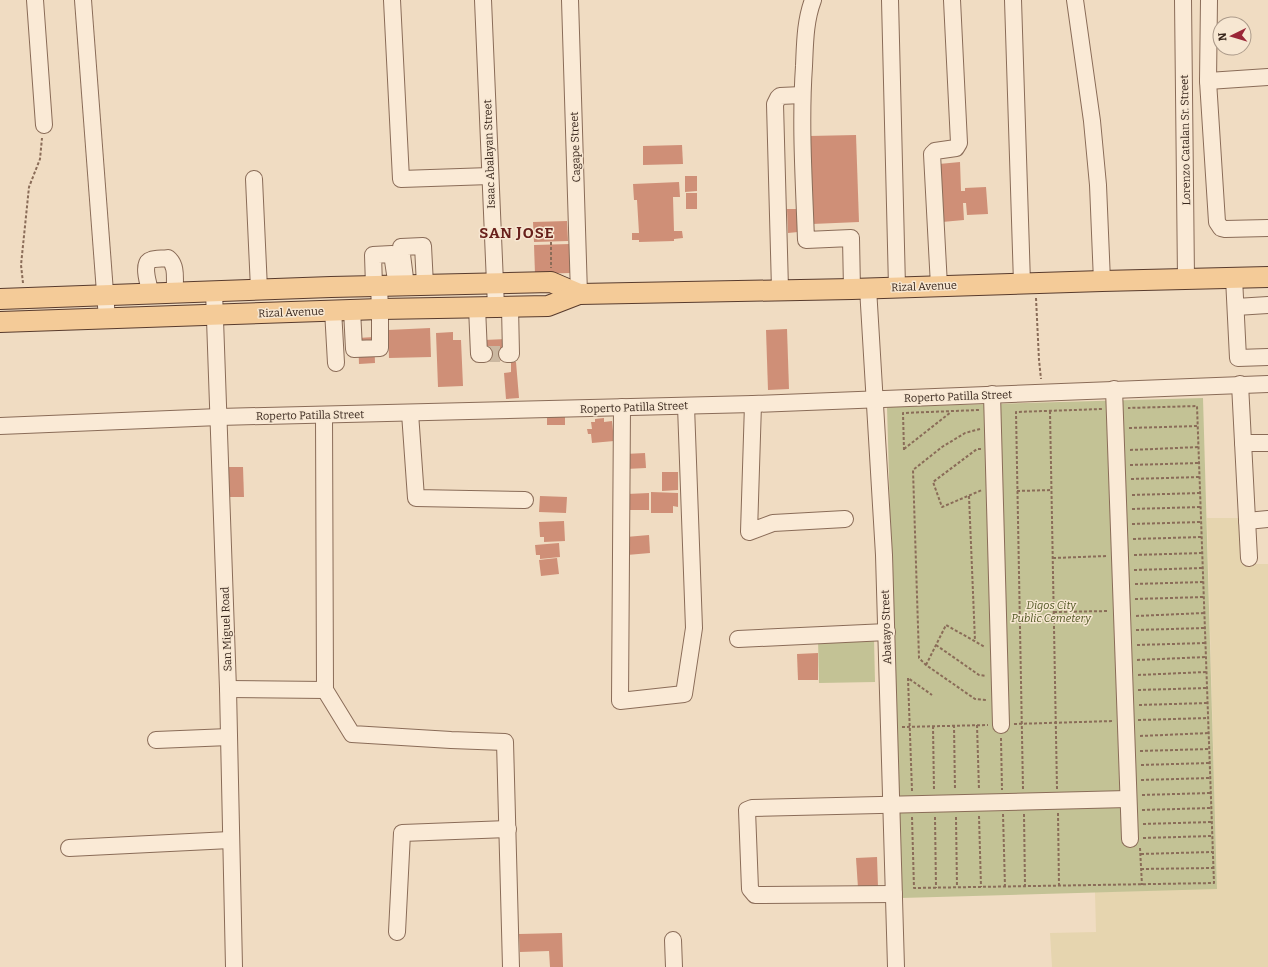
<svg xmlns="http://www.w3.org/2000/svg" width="1268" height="967" viewBox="0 0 1268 967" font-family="Bitter,serif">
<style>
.farmland{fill:#e6d5af}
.cemetery{fill:#c3c295}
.building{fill:#cf8f77}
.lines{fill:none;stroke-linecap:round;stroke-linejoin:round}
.minor-tunnel{stroke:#cbb8a1;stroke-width:16;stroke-dasharray:16 8;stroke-linecap:butt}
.minor-casing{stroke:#8a6c58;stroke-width:18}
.major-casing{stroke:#583b2d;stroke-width:22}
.path{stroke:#8a6c58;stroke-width:2;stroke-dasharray:3 2;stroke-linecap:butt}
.minor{stroke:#faead6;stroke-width:16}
.major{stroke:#f4cb98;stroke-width:20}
.labels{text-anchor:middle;stroke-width:3;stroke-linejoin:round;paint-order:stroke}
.street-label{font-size:11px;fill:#39271d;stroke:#f7e7d2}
.park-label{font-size:11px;font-style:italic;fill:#515723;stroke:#f7e7d2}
.district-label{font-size:15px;font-weight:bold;letter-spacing:1px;fill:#68201b;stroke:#f7e7d2}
</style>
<rect width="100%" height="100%" fill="#f0dcc2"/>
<polygon class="farmland" points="1207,518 1243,518 1243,564 1268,564 1268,967 1052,967 1050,933 1096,932 1095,892 1217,888"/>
<g class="cemetery">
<polygon points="1203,398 1217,889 901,898 887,407"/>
<polygon points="874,638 875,682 819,683 818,639"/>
</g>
<g class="building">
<polygon points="856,135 859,222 812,224 809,136"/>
<polygon points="682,145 683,164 643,165 643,146"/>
<polygon points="960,162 961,191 965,191 965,188 986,187 988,214 967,215 966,203 963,203 964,220 942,222 939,164"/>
<polygon points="685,176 697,176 697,191 685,192"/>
<polygon points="679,182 680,197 673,197 674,231 682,231 683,238 674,239 674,241 639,242 639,240 632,240 632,233 639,233 637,200 634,200 633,184"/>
<rect x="686" y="193" width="11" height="16"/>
<polygon points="787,209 797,209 798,232 788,233"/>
<polygon points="567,221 568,241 534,242 533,222"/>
<polygon points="570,244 570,273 535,274 534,245"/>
<polygon points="430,328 431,357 389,358 388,330"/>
<polygon points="787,329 789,389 768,390 766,330"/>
<polygon points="453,332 453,340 461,340 463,386 438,387 436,333"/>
<polygon points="374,337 375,363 359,364 358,338"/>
<polygon points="506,339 507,360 485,361 484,340"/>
<polygon points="511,362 516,362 519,398 506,399 504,373 511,372"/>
<rect x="547" y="411" width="18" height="14"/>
<polygon points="604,418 604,422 612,421 614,441 592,443 591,434 588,434 587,429 592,429 591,422 595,422 595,419"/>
<polygon points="645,453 646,468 626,469 625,454"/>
<polygon points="224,467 243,467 244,497 225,497"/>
<polygon points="662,472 678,472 678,490 662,491"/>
<polygon points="651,492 678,493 678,507 673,506 673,513 651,513"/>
<polygon points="649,493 649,510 627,510 627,494"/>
<polygon points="540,496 567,497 566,513 539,512"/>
<polygon points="564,521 565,541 544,542 544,537 540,537 539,522"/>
<polygon points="649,535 650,553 627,555 626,537"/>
<polygon points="559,543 560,557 540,559 540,555 536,555 535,545"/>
<polygon points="557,558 559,574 541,576 539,560"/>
<polygon points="818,653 818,680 798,680 797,654"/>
<polygon points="877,857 878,887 858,888 856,858"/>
<polygon points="562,933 563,967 550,967 549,951 520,952 519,934"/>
</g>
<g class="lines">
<polyline class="minor-tunnel" points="484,354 507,354"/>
<defs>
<g id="minor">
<polyline points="35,0 44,125"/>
<polyline points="83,0 107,319"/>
<polyline points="392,0 401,179 490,176"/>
<polyline points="483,0 496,307"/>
<polyline points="570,0 579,294"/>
<path d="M 813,0 C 805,21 805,44 804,66 C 800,124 804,182 806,240 L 851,238 L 852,289"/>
<polyline points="890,0 897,287"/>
<polyline points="1013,0 1022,283"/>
<polyline points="1075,0 1092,121 1098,185 1102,281"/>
<polyline points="1183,0 1186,279"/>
<polyline points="1209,0 1208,81 1217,222 1221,228 1225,229 1268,228"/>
<polyline points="1208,81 1268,77"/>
<polyline points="254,179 259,289"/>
<polyline points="1234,278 1238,358 1268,357"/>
<polyline points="374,286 373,255 392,254 395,274"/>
<polyline points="406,286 401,247 423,246 425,285"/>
<polyline points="939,286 932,154 935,151 956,148 959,143 952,0"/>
<polyline points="868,288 884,555 896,967"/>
<polyline points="780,289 775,104 778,98 780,96 802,95"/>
<polyline points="214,291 228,689 234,967"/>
<path d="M 151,294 C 149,286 141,263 151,260 C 156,258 163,259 168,258 C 178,266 174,281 175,292"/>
<polyline points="477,307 479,354 484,354"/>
<polyline points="1236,307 1268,305"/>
<polyline points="333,310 336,363"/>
<polyline points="352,310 354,349 380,348 380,309 379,286"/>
<polyline points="507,354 511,354 510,307"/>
<polyline points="1240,384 1249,558"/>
<polyline points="1114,389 1130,839"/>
<polyline points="992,394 1001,725"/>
<polyline points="753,404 749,532 773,523 845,519"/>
<polyline points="622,407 620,701 684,694 694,628 686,406"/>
<polyline points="410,413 416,498 525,500"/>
<polyline points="0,426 219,417 753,404 1268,384"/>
<polyline points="1243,443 1268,443"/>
<polyline points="1247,521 1268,519"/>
<polyline points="738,639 887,632"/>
<polyline points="228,689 325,690 324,415"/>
<polyline points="325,690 352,734 451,740 505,742 511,967"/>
<polyline points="156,740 229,737"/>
<polyline points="69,848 230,840"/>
<polyline points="894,894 755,895 750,889 747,810 752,808 1128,799"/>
<polyline points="397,932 402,833 508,829"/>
<polyline points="673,940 674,967"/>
</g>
<g id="major">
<polyline points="0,299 331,287 551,282 579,294"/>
<polyline points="0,322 380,309 548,306 579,294 852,289 1102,281 1268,277"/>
</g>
</defs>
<use href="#minor" class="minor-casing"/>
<use href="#major" class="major-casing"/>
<g class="path">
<polyline points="551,242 551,268"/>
<polyline points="23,283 21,265 29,187 40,159 42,138"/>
<polyline points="1036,298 1039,360 1041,379"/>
<polyline points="1050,411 1057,789"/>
<polyline points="1129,428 1198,426"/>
<polyline points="980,429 965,433 942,447 913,470 919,658 926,665 975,699 987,700"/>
<polyline points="904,449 951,412"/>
<polyline points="981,449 977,449 933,482 942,507 982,490"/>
<polyline points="904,450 903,413 979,410"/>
<polyline points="1130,450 1199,447"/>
<polyline points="1130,465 1199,463"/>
<polyline points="1131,479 1200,477"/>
<polyline points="1017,491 1052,490"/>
<polyline points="1132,495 1200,493"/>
<polyline points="969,496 975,641"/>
<polyline points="1132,509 1201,507"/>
<polyline points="1132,524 1201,522"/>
<polyline points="1133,539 1202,537"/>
<polyline points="1134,555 1202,553"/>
<polyline points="1053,558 1107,556"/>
<polyline points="1134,570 1203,568"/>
<polyline points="1135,584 1203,582"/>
<polyline points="1135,599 1204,597"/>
<polyline points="1054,612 1109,611"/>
<polyline points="1136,616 1204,613"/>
<polyline points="1136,630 1205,628"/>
<polyline points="936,645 979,675 986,676"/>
<polyline points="1137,645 1205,643"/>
<polyline points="1137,660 1206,657"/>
<polyline points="926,665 946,625 985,647"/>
<polyline points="1138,675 1206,672"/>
<polyline points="1138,690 1207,688"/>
<polyline points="1139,705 1207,703"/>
<polyline points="1138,720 1208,718"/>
<polyline points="1014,724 1114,721"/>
<polyline points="954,725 955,790"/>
<polyline points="977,725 979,790"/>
<polyline points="933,726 934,791"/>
<polyline points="902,727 988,725"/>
<polyline points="1140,736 1209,733"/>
<polyline points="1001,738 1002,790"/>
<polyline points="1140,751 1209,749"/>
<polyline points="1141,765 1209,763"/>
<polyline points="1141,780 1210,778"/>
<polyline points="1023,789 1016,412 1102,409"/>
<polyline points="912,791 908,678 932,695"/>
<polyline points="1142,795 1210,793"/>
<polyline points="1142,810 1211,808"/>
<polyline points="1058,813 1059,886"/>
<polyline points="1003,814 1005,887"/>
<polyline points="1024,814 1025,886"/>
<polyline points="979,816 981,887"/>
<polyline points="912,817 914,888 1214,883 1197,406 1128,408"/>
<polyline points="935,817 936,888"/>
<polyline points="956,817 957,887"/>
<polyline points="1143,824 1211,822"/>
<polyline points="1143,838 1212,836"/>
<polyline points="1140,848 1142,885"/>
<polyline points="1141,854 1212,852"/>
<polyline points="1141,869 1213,868"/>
</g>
<use href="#minor" class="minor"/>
<use href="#major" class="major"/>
</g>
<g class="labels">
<g class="street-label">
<text transform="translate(1185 140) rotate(-91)" y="4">Lorenzo Catalan Sr. Street</text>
<text transform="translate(575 147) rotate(-92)" y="4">Cagape Street</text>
<text transform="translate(489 154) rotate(-92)" y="4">Isaac Abalayan Street</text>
<text transform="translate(924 286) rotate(-2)" y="4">Rizal Avenue</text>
<text transform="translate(291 312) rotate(-2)" y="4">Rizal Avenue</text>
<text transform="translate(958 396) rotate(-2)" y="4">Roperto Patilla Street</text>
<text transform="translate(634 407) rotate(-2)" y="4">Roperto Patilla Street</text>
<text transform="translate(310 415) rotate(-1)" y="4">Roperto Patilla Street</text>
<text transform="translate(886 627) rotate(-92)" y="4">Abatayo Street</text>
<text transform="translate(226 629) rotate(-92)" y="4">San Miguel Road</text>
</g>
<g class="park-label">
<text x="1051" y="609">Digos City<tspan x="1051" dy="13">Public Cemetery</tspan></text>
</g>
<g class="district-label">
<text x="517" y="238">SAN JOSE</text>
</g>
</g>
<g transform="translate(1232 36) rotate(265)"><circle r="19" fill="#f7e7d2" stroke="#ab9a8a"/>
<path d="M0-3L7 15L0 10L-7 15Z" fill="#9b2637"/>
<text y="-6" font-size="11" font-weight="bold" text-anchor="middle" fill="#39271d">N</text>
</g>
</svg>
